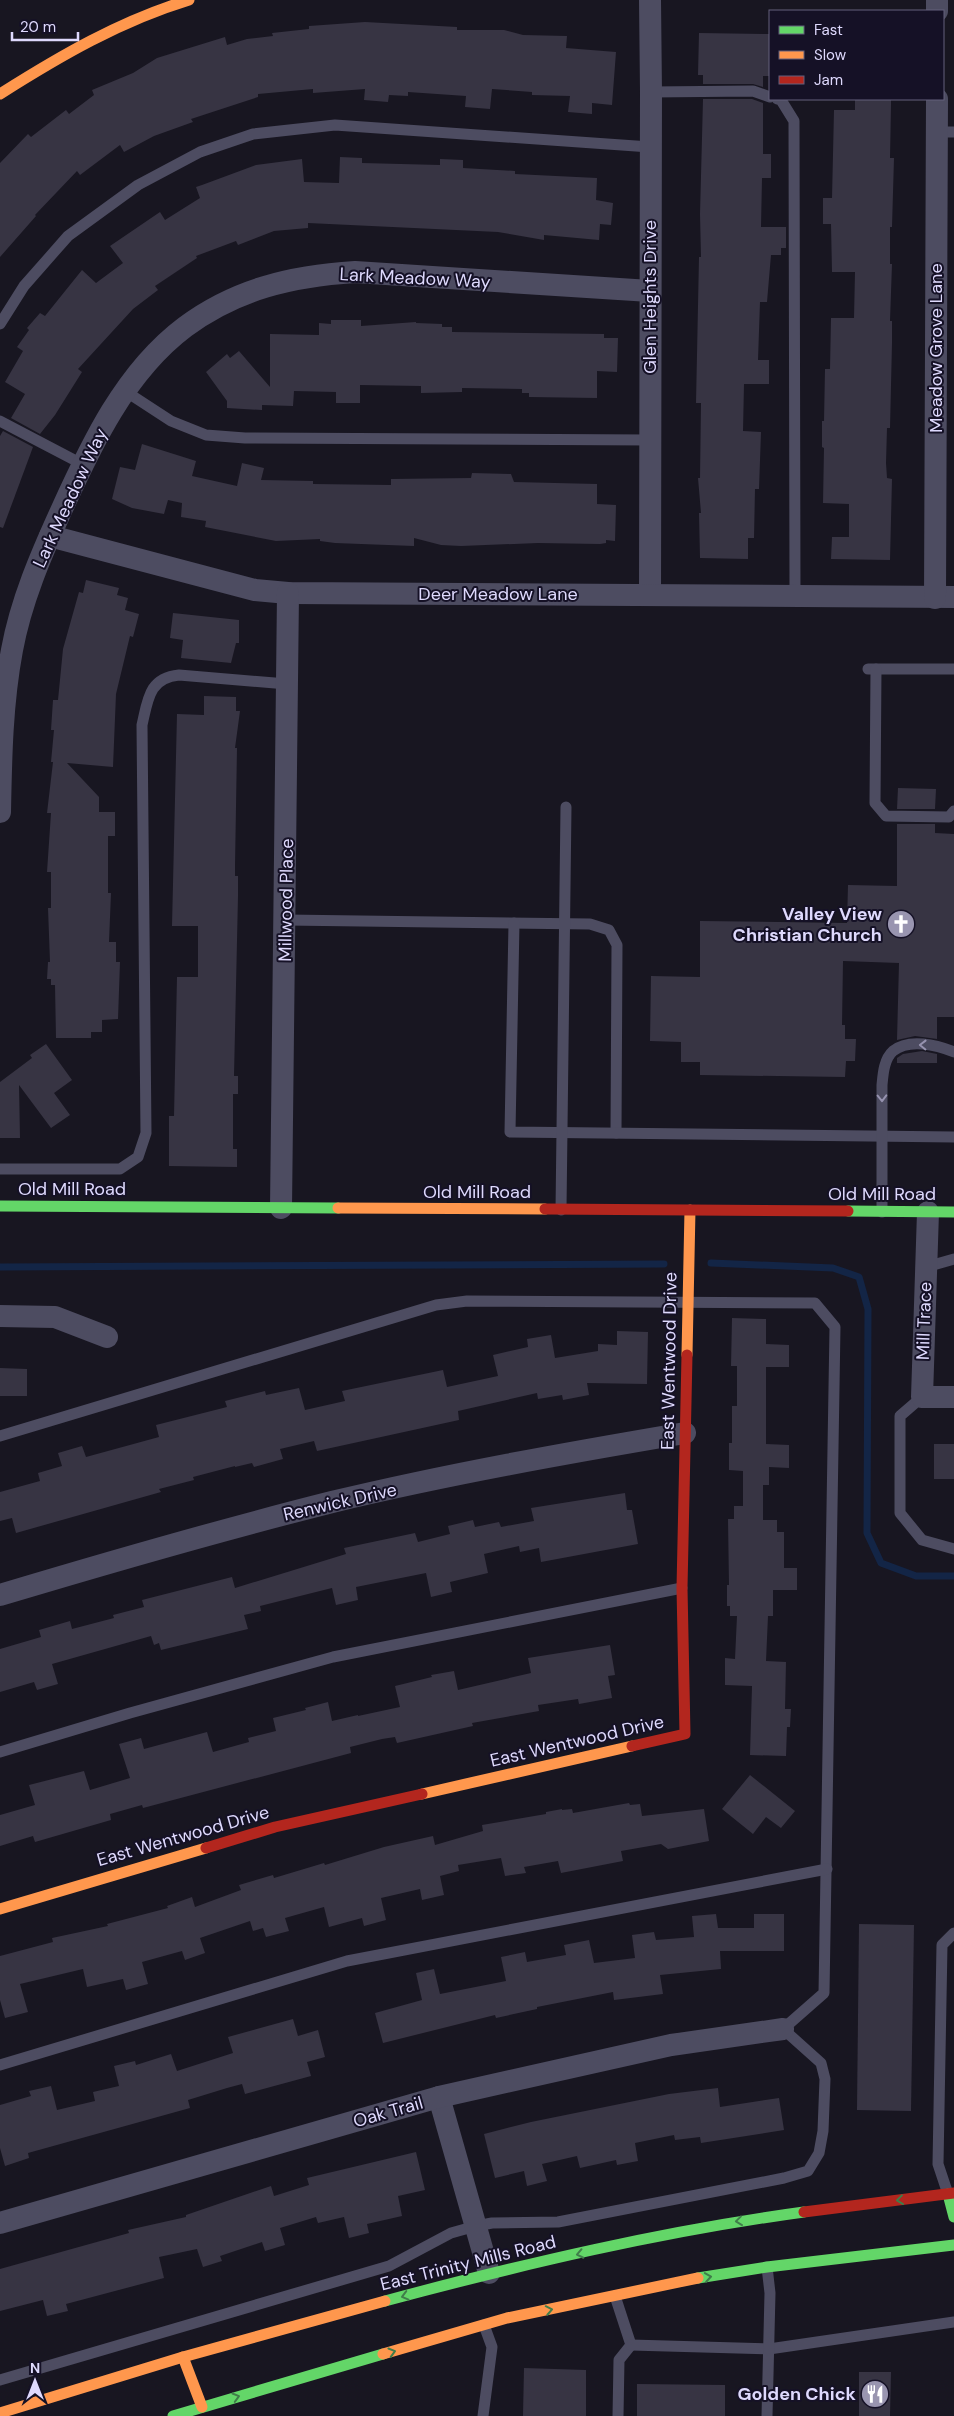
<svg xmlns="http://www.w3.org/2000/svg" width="954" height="2416" viewBox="0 0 954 2416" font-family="'DM Sans',sans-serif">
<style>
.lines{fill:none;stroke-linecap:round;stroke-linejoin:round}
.stream{stroke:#132546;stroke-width:7}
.building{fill:#373443}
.lane{stroke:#4d4c61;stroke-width:11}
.street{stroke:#4d4c61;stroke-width:22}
.fast{stroke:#63d668;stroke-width:11}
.slow{stroke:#ff974d;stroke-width:11}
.jam{stroke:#b3261e;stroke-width:11}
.oneway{stroke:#9692af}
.oneway2{stroke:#407d4a}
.labels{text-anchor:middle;stroke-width:4;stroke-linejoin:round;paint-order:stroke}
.street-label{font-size:18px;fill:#ded9fd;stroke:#151126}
.poi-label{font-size:18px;font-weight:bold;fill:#ded9fd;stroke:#151126;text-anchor:end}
</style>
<rect width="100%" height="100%" fill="#181621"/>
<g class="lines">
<g class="stream">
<polyline points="711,1263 833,1268 859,1277 868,1309 867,1533 881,1563 916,1576 954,1576"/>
<polyline points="0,1267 664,1264"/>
</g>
</g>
<g class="building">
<polygon points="365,22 457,27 457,30 504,30 523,35 567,36 566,48 616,52 612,105 592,103 592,114 568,112 570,96 532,95 532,92 492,89 490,109 465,107 466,96 408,92 408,96 389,95 388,102 364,100 365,89 313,93 313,89 258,94 258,97 191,119 193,122 154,136 124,152 120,145 80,175 77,171 35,215 36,216 0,257 0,163 28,134 31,137 66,110 69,114 94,95 92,90 133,73 157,58 225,37 227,45 247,39 273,36 272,33 309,29 309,26"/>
<polygon points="699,33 770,34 770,76 763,76 763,87 753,84 703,84 703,75 698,75"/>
<polygon points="703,99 752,99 763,103 763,154 771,154 771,178 762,178 761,227 786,227 786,248 781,248 781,255 771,255 767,302 760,302 758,360 769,360 769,384 744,384 743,431 761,432 759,489 755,489 754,538 748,538 748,559 700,558 699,513 701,513 698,478 700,478 701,403 696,403 699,257 701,257 700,214"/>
<polygon points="855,99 891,99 891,105 890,158 894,158 892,227 890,227 890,264 892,264 890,321 892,321 892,343 890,428 887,428 886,463 887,478 892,479 890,560 831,559 832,537 849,537 849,504 823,503 824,448 822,447 822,421 824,421 825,369 830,369 831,318 854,318 855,272 832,272 831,224 823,224 823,198 832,198 834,110 855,110"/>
<polygon points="340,157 362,158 362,163 440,165 440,159 463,160 463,168 515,171 515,174 597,178 596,200 613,203 611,225 600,224 599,240 544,235 544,240 498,232 308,223 308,228 274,231 238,245 236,241 196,256 197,258 155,286 158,290 133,309 78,369 82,372 55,415 40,434 11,418 25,394 5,382 23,351 17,347 29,330 27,328 40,313 45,316 82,270 96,283 123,263 110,246 160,212 165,220 200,198 196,187 202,185 256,165 302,159 304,182 339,183"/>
<polygon points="331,320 361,320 361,326 416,322 416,323 442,324 442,327 452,327 452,332 604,334 604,338 618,338 617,372 597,371 597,398 529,397 529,393 522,393 522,389 462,388 462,392 421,393 421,386 360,385 360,403 336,403 336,392 294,391 293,406 262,405 262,410 227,408 227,401 206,372 227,354 230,358 239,351 270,387 270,334 319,335 319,323 331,324"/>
<polygon points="3,431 33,447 3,528 0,527 0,436"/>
<polygon points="142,444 196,461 192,476 237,486 242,463 264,468 261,480 313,481 313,484 391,485 391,479 471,478 472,473 511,474 514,482 597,484 597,504 616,505 615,541 606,540 606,543 600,544 538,543 461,546 441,545 414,538 414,546 335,543 320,541 320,539 276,541 205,527 206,521 181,517 182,503 168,500 164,514 132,508 112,499 120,467 135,470"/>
<polygon points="86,580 119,588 117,595 128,598 125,610 139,614 133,637 130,636 116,694 113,767 67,763 99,797 99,812 115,812 115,836 108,836 108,893 111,893 109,942 116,942 116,962 120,962 118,1019 102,1020 102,1032 91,1032 91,1038 56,1038 55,985 51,985 51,979 47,979 48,962 50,962 48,908 51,908 51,872 47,872 51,813 47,813 53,762 51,762 54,730 51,730 53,700 58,700 63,649 79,592 83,593"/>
<polygon points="173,613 239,620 239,643 236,643 231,663 181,658 183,640 170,638"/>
<polygon points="204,696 236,697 236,711 240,711 235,748 237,748 235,866 235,876 238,876 238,896 234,1076 238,1076 238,1094 233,1094 233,1149 237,1149 237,1167 169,1166 169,1116 174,1116 177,977 198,977 198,926 172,926 177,714 204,715"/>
<polygon points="898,788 936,789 935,809 897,809"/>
<polygon points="897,824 935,824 935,833 954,834 954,1017 937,1017 937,1039 915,1036 897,1040 899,963 843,961 842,1025 845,1025 845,1039 856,1039 855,1061 846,1061 845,1077 700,1075 700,1062 681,1062 681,1042 650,1041 651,976 700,977 700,921 847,923 848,885 897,886"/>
<polygon points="46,1044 72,1080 54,1093 70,1115 51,1128 19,1085 20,1138 0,1138 0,1082 32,1058 30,1055"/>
<polygon points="922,1051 937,1054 937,1063 897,1063 897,1058 903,1054"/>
<polygon points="732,1318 766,1319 766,1344 789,1345 789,1367 766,1367 766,1444 789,1445 789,1468 769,1467 769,1485 763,1485 763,1520 777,1520 777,1532 784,1532 784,1568 797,1568 797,1590 773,1590 773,1616 768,1616 766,1661 786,1662 785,1709 791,1709 790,1727 787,1727 786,1756 750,1755 752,1686 725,1685 725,1658 735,1659 737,1616 730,1616 730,1606 727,1606 727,1585 729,1585 728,1519 734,1519 734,1506 743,1506 743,1471 729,1470 729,1443 732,1443 732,1406 737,1406 737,1366 731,1366"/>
<polygon points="617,1331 648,1332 647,1384 587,1383 589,1395 563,1400 562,1395 538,1399 537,1393 458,1411 459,1420 317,1451 314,1441 280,1449 283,1459 254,1467 252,1463 235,1467 235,1466 193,1477 194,1480 159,1489 161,1492 16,1533 12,1518 0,1521 0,1492 40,1481 38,1473 62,1466 58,1453 82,1446 86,1457 159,1437 156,1425 227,1407 225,1401 265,1391 266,1395 299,1388 305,1410 345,1401 342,1391 443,1370 447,1387 498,1376 493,1355 528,1347 527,1339 551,1335 555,1358 598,1351 598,1344 617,1345"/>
<polygon points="0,1368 27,1369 27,1396 0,1396"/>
<rect x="934" y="1444" width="20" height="35"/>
<polygon points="625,1493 627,1510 632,1510 638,1544 541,1562 539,1548 520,1552 519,1546 484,1554 488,1573 450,1582 452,1592 431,1597 426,1573 356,1587 358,1600 336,1605 332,1588 260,1606 261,1611 244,1615 248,1629 161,1650 159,1643 154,1645 151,1636 52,1664 58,1684 37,1690 34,1682 0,1692 0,1649 41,1637 39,1630 70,1621 72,1629 114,1618 113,1615 144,1607 142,1600 232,1577 235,1588 346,1554 344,1548 415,1533 418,1542 450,1534 448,1526 473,1520 475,1527 499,1522 501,1527 534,1521 531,1508"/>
<polygon points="610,1645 615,1675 608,1676 612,1698 579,1704 578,1699 538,1705 539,1711 472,1723 473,1726 397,1743 395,1737 382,1739 350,1747 351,1753 143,1808 142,1805 110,1814 111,1820 35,1842 33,1836 0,1846 0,1815 35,1805 29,1785 84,1771 90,1790 130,1778 119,1744 141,1738 144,1749 207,1732 213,1752 249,1742 248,1738 276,1731 273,1718 306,1710 305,1708 328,1702 332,1721 358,1715 358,1716 400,1707 395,1686 432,1677 431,1675 454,1671 458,1690 531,1673 528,1658"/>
<polygon points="750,1775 795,1811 781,1828 766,1817 753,1834 722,1809"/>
<polygon points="629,1803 630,1805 640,1804 642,1816 704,1809 709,1841 668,1849 661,1844 621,1851 623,1861 561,1873 558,1861 524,1867 526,1873 505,1876 501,1858 458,1865 459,1871 440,1876 444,1895 422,1900 420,1889 381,1898 386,1920 364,1926 362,1918 329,1927 324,1907 285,1918 289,1931 266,1937 263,1928 253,1931 250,1921 200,1938 205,1953 185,1960 182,1951 142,1962 148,1984 126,1990 123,1979 87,1987 83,1969 20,1984 28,2012 5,2018 0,2000 0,1956 53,1942 52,1938 108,1926 107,1924 168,1908 167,1906 192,1897 195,1907 241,1890 239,1885 273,1875 274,1878 324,1863 325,1865 384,1847 433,1836 435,1845 483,1831 482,1825 546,1814 546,1812 562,1809 562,1810 572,1809 573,1813"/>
<polygon points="716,1914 718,1928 754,1928 754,1914 784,1914 784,1951 720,1951 721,1969 660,1975 663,1994 614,2000 613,1992 537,2007 537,2009 496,2018 495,2015 383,2043 375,2013 422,2000 416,1973 434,1969 440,1994 506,1981 501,1957 525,1952 527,1962 566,1955 564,1945 589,1940 594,1963 635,1958 632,1935 654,1932 656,1940 694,1937 692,1916"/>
<polygon points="859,1924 914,1925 911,2111 857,2110"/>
<polygon points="293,2019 298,2036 318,2030 325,2057 307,2062 311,2076 245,2094 242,2084 227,2088 188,2100 190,2108 28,2153 29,2158 5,2166 0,2148 0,2105 31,2096 29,2091 51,2086 57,2110 95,2101 93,2092 119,2086 114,2066 135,2061 136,2065 171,2054 177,2071 233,2053 228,2037"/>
<polygon points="718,2088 720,2107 779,2098 784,2130 701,2143 700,2137 675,2140 674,2135 635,2143 638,2161 617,2165 616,2160 580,2168 577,2156 542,2164 547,2181 527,2186 524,2171 495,2178 484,2134 531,2122 669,2094"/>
<polygon points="416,2152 425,2190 398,2196 402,2216 367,2224 369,2233 349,2238 344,2217 318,2223 316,2217 280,2228 285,2245 265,2251 262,2242 220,2256 222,2261 203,2267 197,2249 159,2257 164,2278 66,2304 68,2311 47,2316 43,2300 0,2311 0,2269 129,2233 128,2230 186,2217 186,2215 271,2186 274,2196 309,2185 307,2178"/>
<polygon points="524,2368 586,2370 586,2416 523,2416"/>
<polygon points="859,2372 891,2372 890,2416 859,2416"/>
<polygon points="637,2384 725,2385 725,2416 637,2416"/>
</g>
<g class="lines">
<g class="lane">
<polyline points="651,92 753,91 770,97"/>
<polyline points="777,99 781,100 794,121 795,596"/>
<polyline points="937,132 954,132"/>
<polyline points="0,324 24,286 68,236 138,185 200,152 253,134 335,125 650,147"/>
<polyline points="125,391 171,421 206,435 245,438 650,440"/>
<polyline points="0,421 82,464"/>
<polyline points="868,669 954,669"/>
<polyline points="876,669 875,803 886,816 949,817 954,811"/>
<polyline points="286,920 590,924 609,930 617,945 616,1133"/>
<polyline points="514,923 510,1132 954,1137"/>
<path d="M 0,1169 L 120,1169 L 138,1157 L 146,1133 L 142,725 C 148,699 149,678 179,675 L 287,684"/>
<polyline points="561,1210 566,807"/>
<path d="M 882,1212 L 882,1085 C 883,1074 884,1059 893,1051 C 909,1038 937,1045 954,1052"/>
<polyline points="926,1267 954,1259"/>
<polyline points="922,1397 900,1416 900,1513 922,1540 954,1549"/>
<polyline points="0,1436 436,1305 467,1301 815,1303 835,1327 824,1993 783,2029 821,2063 825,2079 823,2131 819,2153 808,2171 784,2178 558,2222 492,2223 476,2226 451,2233 389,2266 0,2380"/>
<polyline points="0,1752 130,1713 333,1657 682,1588"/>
<polyline points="0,2065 347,1961 827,1869"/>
<polyline points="948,2194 938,2164 942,1945 954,1933"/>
<polyline points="615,2296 631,2345 619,2360 618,2416"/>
<polyline points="631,2345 769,2349 954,2322"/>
<polyline points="483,2416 492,2347 484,2325"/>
<polyline points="767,2416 770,2293 767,2267"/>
</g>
<g class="street">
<polyline points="650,0 651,92 650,595"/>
<polyline points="937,0 937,11"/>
<polyline points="50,536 255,590 288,593 954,597"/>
<polyline points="935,598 937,99"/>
<path d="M 0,812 C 1,757 2,703 12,650 C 21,601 41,555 61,511 C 91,445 125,372 185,327 C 236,289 292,276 355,272 L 650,291"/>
<polyline points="281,1208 288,593"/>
<polyline points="928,1212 922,1397 954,1397"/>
<polyline points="0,1316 55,1317 107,1337"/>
<path d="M 0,1595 C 110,1562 221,1530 332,1502 C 449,1474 567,1453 685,1433"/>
<polyline points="439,2097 489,2273"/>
<polyline points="0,2223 439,2097 671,2045 783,2029"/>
</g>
<g class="fast">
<polyline points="0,1206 338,1208"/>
<polyline points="848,1211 954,1212"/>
<polyline points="948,2194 954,2217"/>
<polyline points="698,2278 767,2267 954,2245"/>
<path d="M 385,2301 C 523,2264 663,2231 804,2212"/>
<polyline points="173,2416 383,2354"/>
</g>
<g class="slow">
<path d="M 0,94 C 60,56 120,21 189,0"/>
<polyline points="338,1208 545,1209"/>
<polyline points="687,1355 690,1210"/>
<polyline points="422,1794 632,1746"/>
<polyline points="0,1909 206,1848"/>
<polyline points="383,2354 507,2318 698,2278"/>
<polyline points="183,2357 202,2407"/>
<polyline points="0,2413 183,2357 385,2301"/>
</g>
<g class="jam">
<polyline points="545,1209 848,1211"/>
<polyline points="632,1746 685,1734 682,1588 687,1355"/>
<polyline points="206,1848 275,1827 422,1794"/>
<polyline points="804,2212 954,2193"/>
</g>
</g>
<defs><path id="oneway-chevron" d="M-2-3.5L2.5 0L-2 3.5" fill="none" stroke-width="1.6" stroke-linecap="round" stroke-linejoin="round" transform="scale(1.25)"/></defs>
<g class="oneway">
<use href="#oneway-chevron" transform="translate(923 1045) rotate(-179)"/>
<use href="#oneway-chevron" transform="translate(882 1098) rotate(89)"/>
</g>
<g class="oneway2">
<use href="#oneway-chevron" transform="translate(900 2200) rotate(173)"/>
<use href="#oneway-chevron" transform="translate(739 2221) rotate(173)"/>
<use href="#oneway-chevron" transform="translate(580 2254) rotate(168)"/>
<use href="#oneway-chevron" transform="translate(708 2277) rotate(-9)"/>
<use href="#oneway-chevron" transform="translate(405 2296) rotate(165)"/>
<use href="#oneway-chevron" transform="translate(549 2310) rotate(-11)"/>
<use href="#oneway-chevron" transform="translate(392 2352) rotate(-16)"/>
<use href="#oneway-chevron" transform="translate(236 2397) rotate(-16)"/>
</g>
<defs>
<symbol id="church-disc" viewBox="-11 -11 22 22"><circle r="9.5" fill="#9995b0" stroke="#151126"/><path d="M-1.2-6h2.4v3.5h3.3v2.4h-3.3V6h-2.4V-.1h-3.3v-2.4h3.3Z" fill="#fff"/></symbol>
<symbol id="restaurant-disc" viewBox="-11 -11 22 22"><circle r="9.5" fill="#9995b0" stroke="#151126"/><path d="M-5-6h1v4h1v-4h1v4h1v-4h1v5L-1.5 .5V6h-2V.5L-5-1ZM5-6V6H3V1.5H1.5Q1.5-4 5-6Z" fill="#fff"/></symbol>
</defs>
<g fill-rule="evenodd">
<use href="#church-disc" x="885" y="908" width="32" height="32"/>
<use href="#restaurant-disc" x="859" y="2378" width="32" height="32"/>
</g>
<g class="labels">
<g class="street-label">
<text transform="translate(415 278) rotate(3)" y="6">Lark Meadow Way</text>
<text transform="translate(650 297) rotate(-90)" y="6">Glen Heights Drive</text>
<text transform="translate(936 348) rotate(-90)" y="6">Meadow Grove Lane</text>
<text transform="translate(70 498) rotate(-65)" y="6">Lark Meadow Way</text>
<text x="498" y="600">Deer Meadow Lane</text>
<text transform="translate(286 900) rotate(-89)" y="6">Millwood Place</text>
<text x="72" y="1195">Old Mill Road</text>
<text x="477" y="1198">Old Mill Road</text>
<text x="882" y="1200">Old Mill Road</text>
<text transform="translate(924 1321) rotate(-88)" y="6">Mill Trace</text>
<text transform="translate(669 1361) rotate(-89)" y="6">East Wentwood Drive</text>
<text transform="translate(340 1502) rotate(-13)" y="6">Renwick Drive</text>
<text transform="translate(577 1741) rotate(-13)" y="6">East Wentwood Drive</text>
<text transform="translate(183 1836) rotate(-16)" y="6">East Wentwood Drive</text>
<text transform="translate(388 2112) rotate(-16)" y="6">Oak Trail</text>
<text transform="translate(468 2263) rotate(-14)" y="6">East Trinity Mills Road</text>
</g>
<g class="poi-label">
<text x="882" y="920">Valley View<tspan x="882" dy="21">Christian Church</tspan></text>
<text x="856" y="2400">Golden Chick</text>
</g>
</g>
<rect x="769" y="10" width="175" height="90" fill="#151126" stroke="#65617c"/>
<rect x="779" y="26" width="25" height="8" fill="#63d668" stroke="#65617c"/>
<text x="814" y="35" font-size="15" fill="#ded9fd">Fast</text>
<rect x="779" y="51" width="25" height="8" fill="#ff974d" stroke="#65617c"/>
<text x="814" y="60" font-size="15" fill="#ded9fd">Slow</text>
<rect x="779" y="76" width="25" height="8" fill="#b3261e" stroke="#65617c"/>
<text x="814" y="85" font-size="15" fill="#ded9fd">Jam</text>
<g transform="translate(35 2381)" stroke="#151126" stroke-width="4" paint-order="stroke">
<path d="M0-4L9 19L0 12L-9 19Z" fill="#ded9fd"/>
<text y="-8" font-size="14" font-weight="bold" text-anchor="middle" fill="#ded9fd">N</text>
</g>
<path d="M12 32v8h66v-8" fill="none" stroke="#ded9fd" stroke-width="2.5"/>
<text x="20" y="32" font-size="15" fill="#ded9fd" stroke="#151126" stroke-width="4" paint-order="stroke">20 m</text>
</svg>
